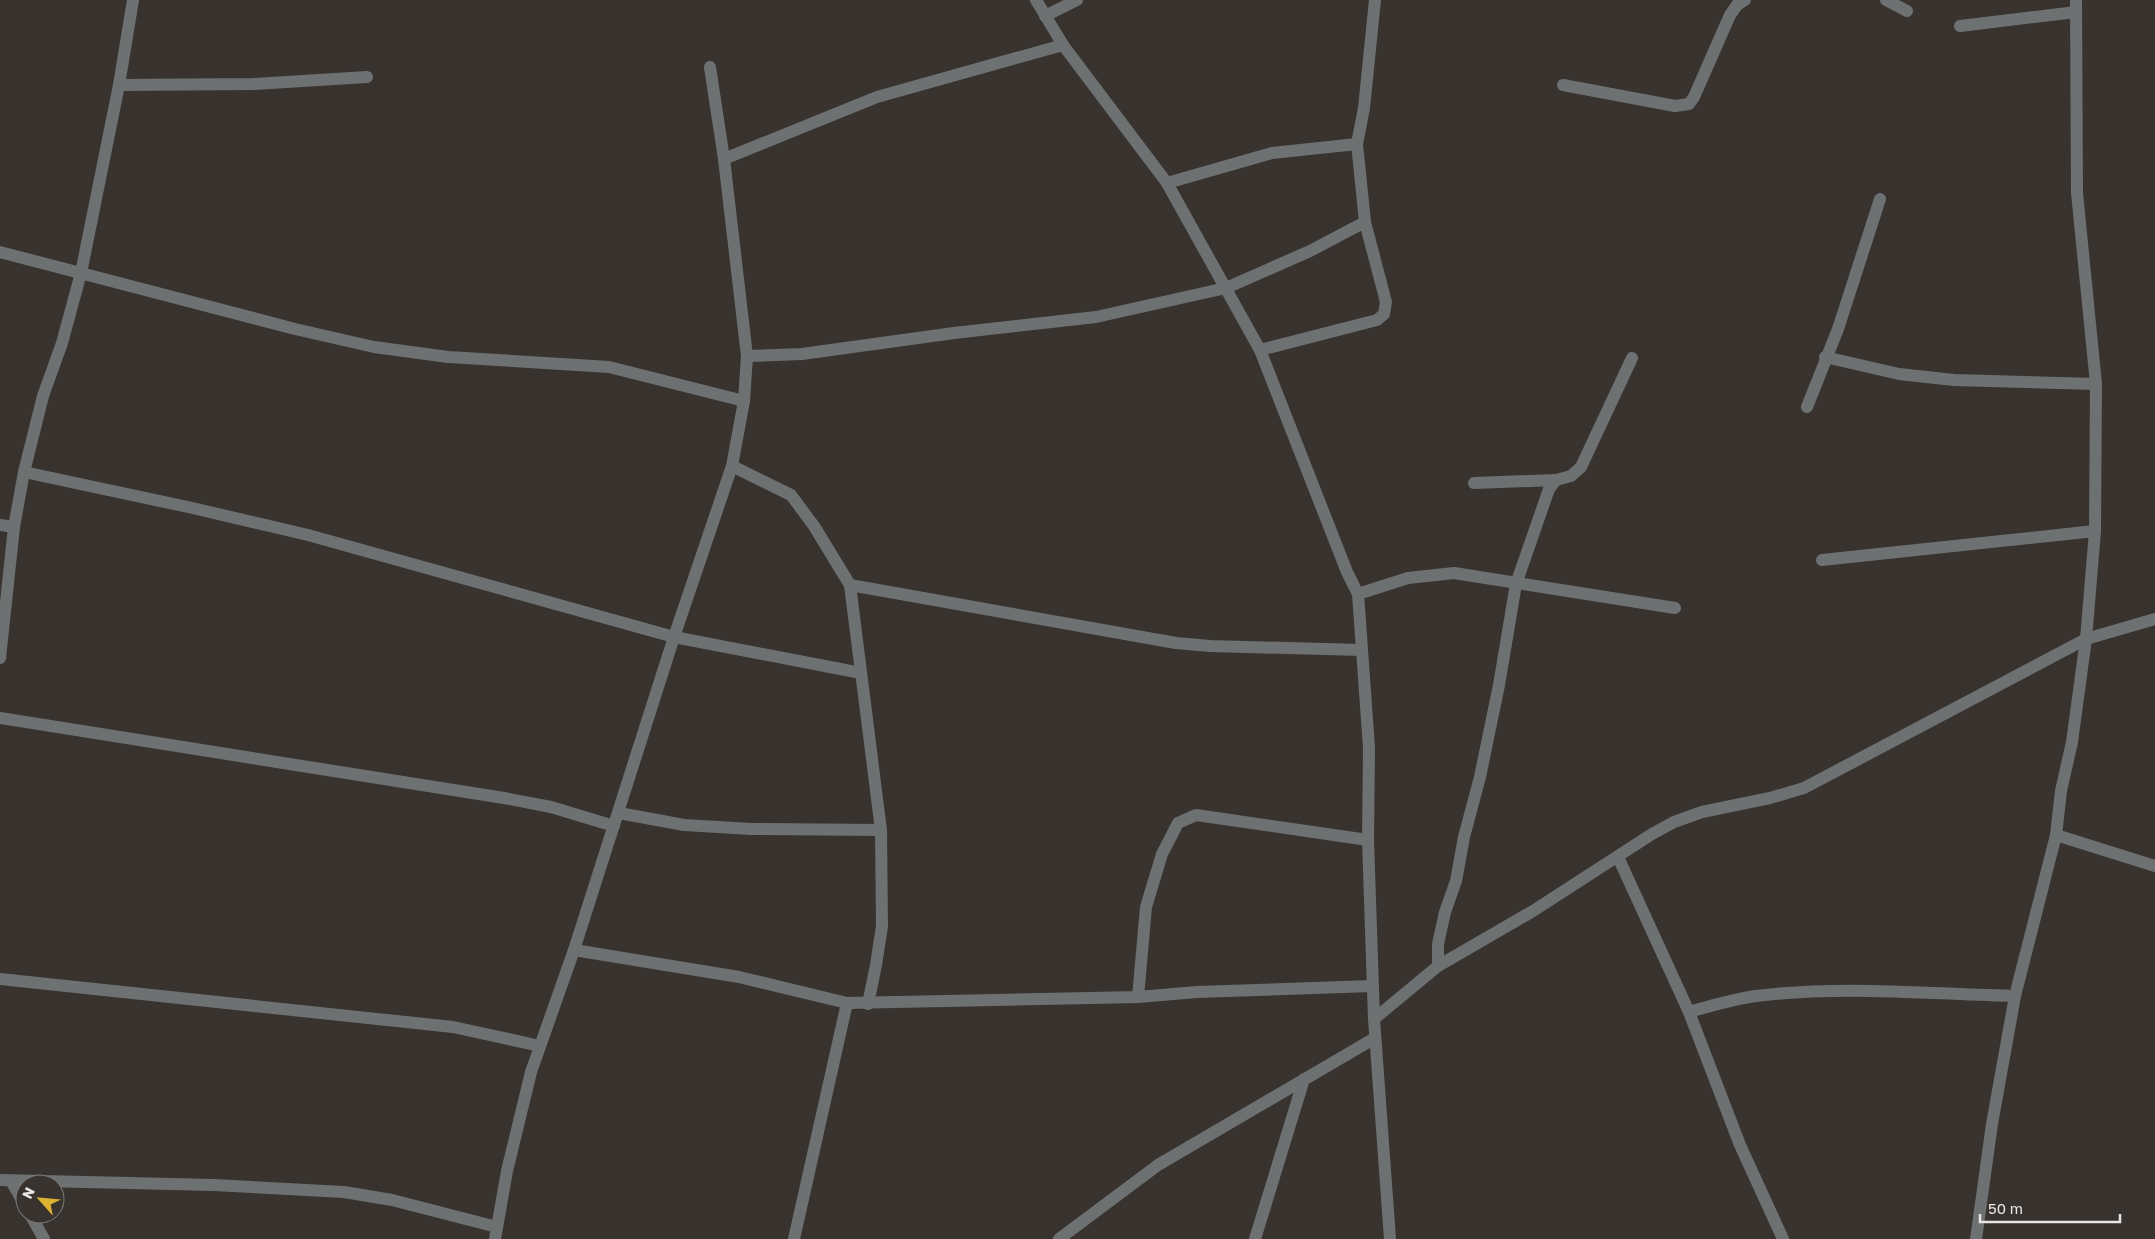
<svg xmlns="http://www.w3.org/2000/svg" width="2155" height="1239" viewBox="0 0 2155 1239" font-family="'Golos Text',sans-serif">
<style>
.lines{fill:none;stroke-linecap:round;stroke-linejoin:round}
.minor{stroke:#6e7172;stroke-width:12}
</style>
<rect width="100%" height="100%" fill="#38332f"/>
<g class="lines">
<g class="minor">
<polyline points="1036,0 1063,45 1167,183 1260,350 1347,572 1358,594 1369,748 1368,840 1374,1019 1390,1239"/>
<polyline points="1886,0 1907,11"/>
<polyline points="1045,16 1077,0"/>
<polyline points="1960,26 2076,12"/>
<polyline points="119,85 254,84 367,77"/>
<polyline points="1563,85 1675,106 1689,104 1694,97 1730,15 1737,5 1745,0"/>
<polyline points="724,159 877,97 1063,45"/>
<polyline points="1167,183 1272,153 1357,144"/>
<polyline points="0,252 295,329 374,347 448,357 609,367 744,401"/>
<polyline points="1260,350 1377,320 1384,314 1386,302 1365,222 1357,144 1364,108 1375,0"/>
<polyline points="747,356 802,354 954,333 1096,317 1226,288 1310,251 1365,222"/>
<polyline points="1825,357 1899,374 1954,380 2096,384"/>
<polyline points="1807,407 1838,329 1880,199"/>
<polyline points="732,466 791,495 814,526 850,585 881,830 882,926 876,965 868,1004"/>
<polyline points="24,472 188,507 308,535 674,637 861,673"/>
<polyline points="1474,483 1556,480"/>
<polyline points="0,525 14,527"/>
<polyline points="1822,560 2095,531"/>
<polyline points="850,585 1176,643 1210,646 1362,650"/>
<polyline points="1358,594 1408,578 1454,573 1675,608"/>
<polyline points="0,658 14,527 24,472 43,396 62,343 81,273 119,85 133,0"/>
<polyline points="0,718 504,798 551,807 614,826"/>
<polyline points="619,813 684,825 751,829 881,830"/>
<polyline points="2056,835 2155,866"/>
<polyline points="1618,857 1689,1012 1740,1145 1783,1239"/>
<polyline points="574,950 739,977 847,1003 1138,997 1197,992 1372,986"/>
<polyline points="1438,966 1438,944 1445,912 1456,881 1464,837 1480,777 1499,685 1516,584 1549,489 1556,480 1571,476 1581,467 1632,358"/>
<polyline points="0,979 453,1027 540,1046"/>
<polyline points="1138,997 1146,907 1162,854 1178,823 1196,815 1368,840"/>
<path d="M 1689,1012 C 1711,1006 1733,999 1756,996 C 1841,985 1930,994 2015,996"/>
<polyline points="1374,1019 1438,966 1533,911 1652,834 1674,822 1702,812 1770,798 1804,788 2086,639 2155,619"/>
<polyline points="0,1180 214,1185 344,1192 392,1200 497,1227"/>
<polyline points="11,1181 25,1205"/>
<polyline points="30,1214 44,1239"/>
<polyline points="495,1239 507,1171 531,1072 574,950 674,637 732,466 744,401 747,356 724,159 710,67"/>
<polyline points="794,1239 847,1003"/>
<polyline points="1059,1239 1158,1165 1375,1038"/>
<polyline points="1255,1239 1304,1079"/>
<polyline points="1976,1239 1992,1124 2015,996 2056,835 2061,791 2072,742 2086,639 2095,531 2096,384 2077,193 2076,0"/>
</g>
</g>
<g transform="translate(40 1199) rotate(297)"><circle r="24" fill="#38332f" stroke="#7f7b77"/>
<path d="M0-4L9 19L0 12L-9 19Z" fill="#dcb233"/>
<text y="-8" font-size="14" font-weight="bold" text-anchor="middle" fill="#e9e6e4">N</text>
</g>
<path d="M1980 1214v8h140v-8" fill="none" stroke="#e9e6e4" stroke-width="2.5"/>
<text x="1988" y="1214" font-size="15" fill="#e9e6e4" stroke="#38332f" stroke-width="4" paint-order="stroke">50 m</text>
</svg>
